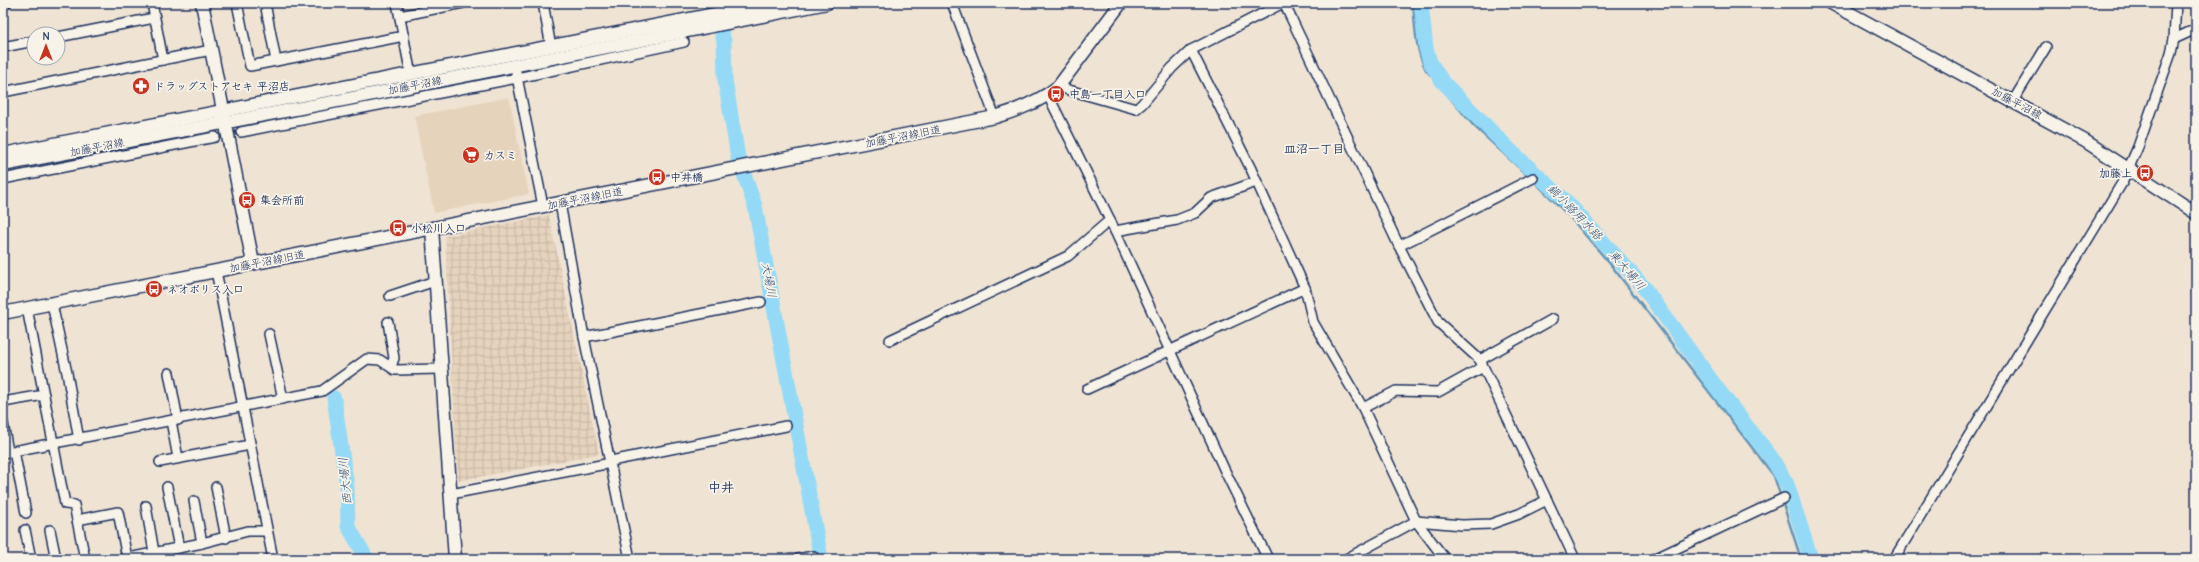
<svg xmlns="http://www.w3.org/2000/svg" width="2199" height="562" viewBox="0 0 2199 562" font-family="'Comic Neue','Klee One',sans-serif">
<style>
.built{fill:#e6d3bc}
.industrial{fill:url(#industrial-grid)}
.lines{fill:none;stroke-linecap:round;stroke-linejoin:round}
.stream{stroke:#6496b9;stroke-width:2.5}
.river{stroke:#94daf6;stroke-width:15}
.street-casing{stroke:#1b2f5e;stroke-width:12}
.secondary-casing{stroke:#1b2f5e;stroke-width:15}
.street{stroke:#f7f3e8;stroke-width:9}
.secondary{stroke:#f7f3e8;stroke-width:12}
.labels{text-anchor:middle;stroke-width:3.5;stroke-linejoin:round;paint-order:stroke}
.street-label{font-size:11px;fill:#1b2f5e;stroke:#f7f3e8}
.poi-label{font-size:11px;font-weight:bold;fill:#1b2f5e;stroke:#f7f3e8;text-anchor:start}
.neighbourhood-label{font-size:12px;font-weight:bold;fill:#1b2f5e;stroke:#f7f3e8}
.water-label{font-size:12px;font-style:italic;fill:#33517c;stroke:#f7f3e8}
.quarter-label{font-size:13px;font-weight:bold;fill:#1b2f5e;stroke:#f7f3e8}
</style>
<defs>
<pattern id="industrial-grid" width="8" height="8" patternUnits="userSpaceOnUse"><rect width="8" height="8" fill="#e6d3bc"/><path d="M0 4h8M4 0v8" fill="none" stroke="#c5b5a4"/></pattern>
</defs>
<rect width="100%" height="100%" fill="#efe4d4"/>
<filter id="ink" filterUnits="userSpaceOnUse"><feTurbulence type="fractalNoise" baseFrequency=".025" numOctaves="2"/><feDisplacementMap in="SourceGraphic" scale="8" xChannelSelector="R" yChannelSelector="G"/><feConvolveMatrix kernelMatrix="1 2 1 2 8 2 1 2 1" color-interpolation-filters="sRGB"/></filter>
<g filter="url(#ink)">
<polygon class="built" points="509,97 529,194 434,213 414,116"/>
<polygon class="industrial" points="549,215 599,454 458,481 445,236"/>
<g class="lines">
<g class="stream">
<path d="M 1413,3 C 1415,25 1415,50 1426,70 L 1473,125 L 1529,177"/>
<polyline points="1533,180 1569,216 1611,265 1774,476 1801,559"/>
</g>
<g class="river">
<polyline points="714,3 724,41 725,80 738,157 755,206 821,559"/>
<polyline points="1421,3 1426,48 1430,62 1442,81 1512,152 1568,203 1642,285 1719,391 1771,457 1787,484 1811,559"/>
<polyline points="334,398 347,487 348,526 367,559"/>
</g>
<defs>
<g id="street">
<polyline points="152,3 163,60"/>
<polyline points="237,3 250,66 404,36"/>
<polyline points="265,3 276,61"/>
<polyline points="397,3 411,75"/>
<polyline points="543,3 551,47"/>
<polyline points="952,3 995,117"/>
<polyline points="1284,3 1399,246 1438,322 1480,360 1575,559"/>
<polyline points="3,4 7,3"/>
<polyline points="400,16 463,3"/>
<polyline points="58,37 154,18"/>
<polyline points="2174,39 2196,29"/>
<polyline points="3,47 34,41"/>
<polyline points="1191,50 1251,169 1305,288 1313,322 1363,408 1416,521 1445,559"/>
<polyline points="516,72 543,206"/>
<polyline points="1058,87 1136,109 1142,104 1172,68 1191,50 1283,3"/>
<polyline points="3,92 211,50"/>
<polyline points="1048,95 1110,220 1225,471 1268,559"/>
<polyline points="2013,101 2046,47"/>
<polyline points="241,132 517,78 684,42"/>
<polyline points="3,179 215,137"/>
<polyline points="560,203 584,337 630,559"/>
<polyline points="1115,231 1177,220 1195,213 1211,198 1256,182"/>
<polyline points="1399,246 1533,178"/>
<polyline points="216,271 273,559"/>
<polyline points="390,296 435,281"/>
<polyline points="52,304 67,373 79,440"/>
<polyline points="27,308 65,504 74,505 85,559"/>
<polyline points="388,322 394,358 391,367"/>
<polyline points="269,334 283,399"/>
<polyline points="584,337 761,302"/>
<polyline points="890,340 1068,256 1110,220"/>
<polyline points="1480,360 1553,319"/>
<polyline points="169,373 178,420"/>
<polyline points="1087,389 1305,288"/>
<polyline points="3,402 44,395"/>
<polyline points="1363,408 1396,391 1438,392 1483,367"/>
<polyline points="171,421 178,458"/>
<polyline points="3,423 8,452"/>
<polyline points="14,451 26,513"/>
<polyline points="3,453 322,391 367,359 380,360 395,370 441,369"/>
<polyline points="611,461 786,426"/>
<polyline points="160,462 250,445"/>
<polyline points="167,487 179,548"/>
<polyline points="216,487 226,538"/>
<polyline points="451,494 611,463"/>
<polyline points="194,501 202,543"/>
<polyline points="146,506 155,558"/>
<polyline points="77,520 118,512 127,558"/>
<polyline points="25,530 31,559"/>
<polyline points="50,530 56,559"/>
<polyline points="124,559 202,543 248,531 267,531"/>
<polyline points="798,559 813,556"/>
<polyline points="1346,559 1416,521 1462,525 1491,524 1519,514 1547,500"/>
<polyline points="1654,559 1784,498"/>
<polyline points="1894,559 2122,183 2138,147 2171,53 2174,39 2176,3"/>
</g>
<g id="secondary">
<polyline points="202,3 253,263"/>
<polyline points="1831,3 2085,141 2196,213"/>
<polyline points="3,154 771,3"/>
<polyline points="3,165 348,99 827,3"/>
<polyline points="432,228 455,559"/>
<path d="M 3,313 L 995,117 C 1018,110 1039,102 1058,87 L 1121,3"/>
</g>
</defs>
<use href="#street" class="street-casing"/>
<use href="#secondary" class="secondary-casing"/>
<use href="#street" class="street"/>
<use href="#secondary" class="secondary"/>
</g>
</g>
<defs>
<symbol id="pharmacy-disc" viewBox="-11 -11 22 22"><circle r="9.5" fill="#c8321e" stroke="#f7f3e8"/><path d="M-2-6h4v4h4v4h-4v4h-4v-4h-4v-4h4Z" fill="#fff"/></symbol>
<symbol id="bus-disc" viewBox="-11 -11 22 22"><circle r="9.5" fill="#c8321e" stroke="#f7f3e8"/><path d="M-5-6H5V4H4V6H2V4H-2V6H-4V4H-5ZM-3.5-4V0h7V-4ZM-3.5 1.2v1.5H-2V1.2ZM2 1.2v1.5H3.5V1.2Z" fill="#fff"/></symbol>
<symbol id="supermarket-disc" viewBox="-11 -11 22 22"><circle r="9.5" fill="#c8321e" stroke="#f7f3e8"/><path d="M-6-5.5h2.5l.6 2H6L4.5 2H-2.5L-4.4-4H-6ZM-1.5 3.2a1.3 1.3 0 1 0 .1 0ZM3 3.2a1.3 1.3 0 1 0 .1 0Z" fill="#fff"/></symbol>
</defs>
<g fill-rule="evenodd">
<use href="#pharmacy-disc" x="131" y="76" width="20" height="20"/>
<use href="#bus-disc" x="1046" y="84" width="20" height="20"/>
<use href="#supermarket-disc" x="461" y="145" width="20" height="20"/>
<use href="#bus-disc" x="2135" y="163" width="20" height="20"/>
<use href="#bus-disc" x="647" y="167" width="20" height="20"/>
<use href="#bus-disc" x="237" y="190" width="20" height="20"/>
<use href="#bus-disc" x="388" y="218" width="20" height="20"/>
<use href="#bus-disc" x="144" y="279" width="20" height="20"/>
</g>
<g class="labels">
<g class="street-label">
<text transform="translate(415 85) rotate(-11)" y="4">加藤平沼線</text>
<text transform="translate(2017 103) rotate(28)" y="4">加藤平沼線</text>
<text transform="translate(903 136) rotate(-11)" y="4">加藤平沼線旧道</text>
<text transform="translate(97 147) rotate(-11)" y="4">加藤平沼線</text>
<text transform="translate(585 198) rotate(-11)" y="4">加藤平沼線旧道</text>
<text transform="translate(267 261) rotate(-11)" y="4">加藤平沼線旧道</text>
</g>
<g class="poi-label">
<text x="154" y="90">ドラッグストアセキ 平沼店</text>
<text x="1069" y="98">中島一丁目入口</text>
<text x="484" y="159">カスミ</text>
<text x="2132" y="177" text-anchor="end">加藤上</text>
<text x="670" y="181">中井橋</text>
<text x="260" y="204">集会所前</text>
<text x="411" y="232">小松川入口</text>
<text x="167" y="293">ネオポリス入口</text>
</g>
<g class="neighbourhood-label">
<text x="1314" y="153">皿沼一丁目</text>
</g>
<g class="water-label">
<text transform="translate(1575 212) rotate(46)" y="4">鍋小路用水路</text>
<text transform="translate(1627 270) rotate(49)" y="4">東大場川</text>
<text transform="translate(769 280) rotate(79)" y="4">大場川</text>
<text transform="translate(345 481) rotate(-96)" y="4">西大場川</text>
</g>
<g class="quarter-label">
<text x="721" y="492">中井</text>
</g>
</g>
<rect width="2199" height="562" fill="none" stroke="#f7f3e8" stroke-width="16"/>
<rect x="8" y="8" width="2183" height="546" fill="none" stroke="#1b2f5e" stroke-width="1.5" filter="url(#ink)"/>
<g transform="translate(46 46)"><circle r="19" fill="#f7f3e8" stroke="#9fa5b1"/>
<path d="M0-3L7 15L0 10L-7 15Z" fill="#c8321e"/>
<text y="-6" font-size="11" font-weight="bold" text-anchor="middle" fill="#1b2f5e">N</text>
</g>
</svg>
